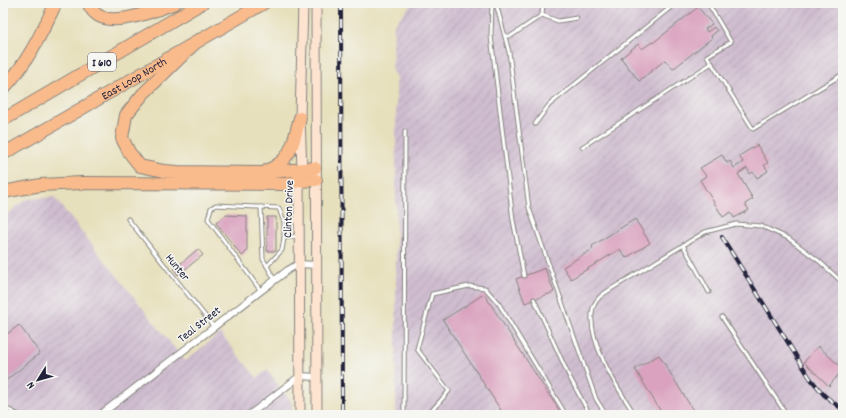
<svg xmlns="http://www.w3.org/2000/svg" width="846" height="418" viewBox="0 0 846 418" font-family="Dekko,sans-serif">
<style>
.industrial{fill:url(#industrial-furrows)}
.building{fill:#daa2bf}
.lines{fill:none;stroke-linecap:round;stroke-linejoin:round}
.service-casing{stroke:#84817c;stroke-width:5}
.minor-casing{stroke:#84817c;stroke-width:8}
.secondary-casing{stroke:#84817c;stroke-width:11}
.motorway-casing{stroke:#84817c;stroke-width:14}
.service{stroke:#fff;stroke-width:3}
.minor{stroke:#fff;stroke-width:6}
.secondary{stroke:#fde4d1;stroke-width:9}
.motorway{stroke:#fabb8c;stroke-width:12}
.rail-casing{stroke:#22223b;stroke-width:4}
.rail{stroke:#f6f6f2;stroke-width:2.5;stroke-dasharray:8;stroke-linecap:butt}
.labels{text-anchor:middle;stroke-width:3;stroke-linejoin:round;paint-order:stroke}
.shield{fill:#f6f6f2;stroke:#626272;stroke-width:1}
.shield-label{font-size:11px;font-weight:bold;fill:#22223b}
.street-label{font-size:12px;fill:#22223b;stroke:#f6f6f2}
</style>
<defs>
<pattern id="industrial-furrows" width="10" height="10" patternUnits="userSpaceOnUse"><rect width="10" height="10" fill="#cfbdcf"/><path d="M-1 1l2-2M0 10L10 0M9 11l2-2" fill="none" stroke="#b1a2b3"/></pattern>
</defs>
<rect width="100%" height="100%" fill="#f6f6f2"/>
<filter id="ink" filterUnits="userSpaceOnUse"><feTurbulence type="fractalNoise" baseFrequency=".025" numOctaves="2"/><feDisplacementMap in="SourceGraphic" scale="8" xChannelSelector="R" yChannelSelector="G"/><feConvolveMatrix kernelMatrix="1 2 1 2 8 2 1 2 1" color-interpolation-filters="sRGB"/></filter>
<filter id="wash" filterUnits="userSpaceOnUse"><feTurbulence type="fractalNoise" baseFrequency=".012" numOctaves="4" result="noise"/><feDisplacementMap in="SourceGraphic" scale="16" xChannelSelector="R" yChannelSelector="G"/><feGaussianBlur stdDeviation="0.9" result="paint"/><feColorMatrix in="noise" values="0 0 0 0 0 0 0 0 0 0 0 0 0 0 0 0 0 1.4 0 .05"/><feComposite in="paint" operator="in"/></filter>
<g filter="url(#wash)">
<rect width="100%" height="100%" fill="#e7e0bc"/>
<g class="industrial">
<polygon points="413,3 843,3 843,415 396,415 396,74 392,73 394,24"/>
<polygon points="54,197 185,361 220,333 257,378 267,370 292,403 292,415 3,415 3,218 26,199"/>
</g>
<g id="blocks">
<g class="building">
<polygon points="698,7 712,24 705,29 707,32 714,27 717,31 711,36 712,38 673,69 665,60 639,81 621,58 638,44 642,49 652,42 653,43"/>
<polygon points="757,145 768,163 764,165 768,171 757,178 753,172 750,174 747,168 738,174 753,199 745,204 749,210 734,218 731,212 723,217 700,180 706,176 700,168 722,155 727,163 730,161 734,168 743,162 739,156"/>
<polygon points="226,215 247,216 247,251 242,256 216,223"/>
<rect x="267" y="217" width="9" height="34"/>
<polygon points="635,219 650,243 626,258 620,249 571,279 563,267 593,249 592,246"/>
<polygon points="198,249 203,255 178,275 174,269"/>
<polygon points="545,268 554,292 525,303 516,279"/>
<polygon points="484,294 562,415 504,415 443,320"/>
<polygon points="19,325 40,353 3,383 3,337"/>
<polygon points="818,346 843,369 829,386 804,362"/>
<polygon points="659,355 696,415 663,415 635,369"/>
</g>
</g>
</g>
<g filter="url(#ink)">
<use href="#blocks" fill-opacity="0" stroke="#84817c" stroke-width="1"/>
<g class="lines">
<defs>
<g id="service">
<polyline points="492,3 491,36 513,220 524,276"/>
<polyline points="496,3 509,52 529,208 596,399 606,415"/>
<polyline points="708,3 731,42 707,56 753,129 843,74"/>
<polyline points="542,15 558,21 577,18"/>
<polyline points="505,36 511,36 542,15 543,3"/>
<polyline points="535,124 549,105 676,3"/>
<polyline points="582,147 712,63"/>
<polyline points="261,207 263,259 275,280"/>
<polyline points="128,219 213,326"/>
<polyline points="284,238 284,221"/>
<polyline points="683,245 709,292"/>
<polyline points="267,266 282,250 284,238 297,236"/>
<polyline points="261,291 208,219 211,208 216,205 279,208 283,220 299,220"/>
<polyline points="534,299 569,376 590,415"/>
<polyline points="722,317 787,415"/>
<polyline points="3,410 7,409 19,415"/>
<polyline points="404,415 405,131"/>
<polyline points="428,415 449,391 417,349 432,294 469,286 485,288 499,304 566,415"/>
<path d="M 635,415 C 619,390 585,340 593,308 C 596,298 603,294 611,289 L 705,232 L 736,224 L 761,226 L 788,238 L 819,261 L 843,283"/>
</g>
<g id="minor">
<polyline points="100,415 288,270 298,264 317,265"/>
<polyline points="249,415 300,376 316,377"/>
</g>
<g id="secondary">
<polyline points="316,3 317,415"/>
<polyline points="300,415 299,181 302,169 300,118 303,3"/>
</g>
<g id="motorway">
<path d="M 88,3 C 90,6 92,11 95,13 C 111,29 157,10 175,3"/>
<polyline points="198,40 143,94 126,115 122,138 129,152 140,166 164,171 178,172 261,173 315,168"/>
<path d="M 3,89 C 27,64 41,34 56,3"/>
<polyline points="3,120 202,3"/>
<path id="s1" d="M 3,154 L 264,3"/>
<path d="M 268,170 C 293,159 293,142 300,118"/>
<polyline points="3,192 41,185 81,183 287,184 299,181 316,180"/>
</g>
</defs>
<use href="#service" class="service-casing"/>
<use href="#minor" class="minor-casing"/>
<use href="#secondary" class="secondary-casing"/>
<use href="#motorway" class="motorway-casing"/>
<use href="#service" class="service"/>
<use href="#minor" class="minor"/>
<use href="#secondary" class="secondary"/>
<use href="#motorway" class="motorway"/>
<defs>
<g id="rail">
<polyline points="341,3 342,415"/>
<polyline points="722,237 810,378 824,395 843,410"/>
</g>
</defs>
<use href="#rail" class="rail-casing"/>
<use href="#rail" class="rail"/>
</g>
</g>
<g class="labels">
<rect class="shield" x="88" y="53" width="28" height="18" rx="3"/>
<g class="shield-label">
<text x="102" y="66">I 610</text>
</g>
<g class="street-label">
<text dy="4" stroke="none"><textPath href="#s1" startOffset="151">East Loop North</textPath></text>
<text transform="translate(288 209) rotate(-88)" y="4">Clinton Drive</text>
<text transform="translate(178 267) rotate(51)" y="4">Hunter</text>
<text transform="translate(199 324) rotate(-38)" y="4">Teal Street</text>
</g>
</g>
<rect width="846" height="418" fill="none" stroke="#f6f6f2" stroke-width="16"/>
<g transform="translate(38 380) rotate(233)" stroke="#f6f6f2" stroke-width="3" paint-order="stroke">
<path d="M0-3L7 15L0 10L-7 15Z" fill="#22223b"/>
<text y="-6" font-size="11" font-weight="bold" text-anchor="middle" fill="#22223b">N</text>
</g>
</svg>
